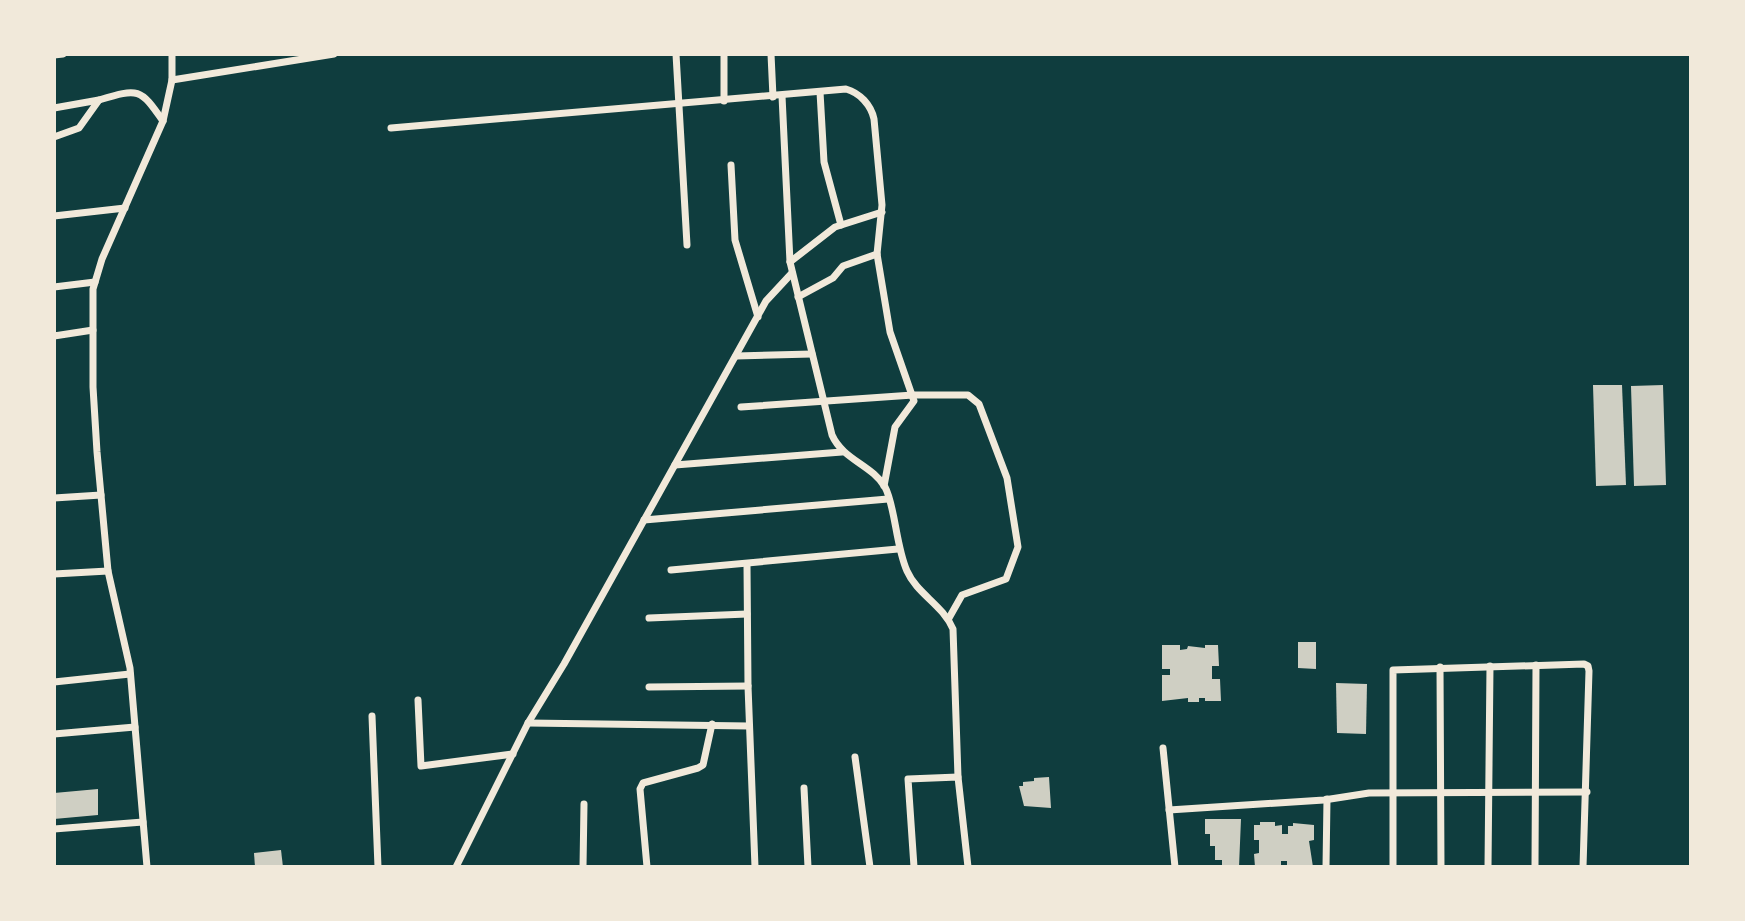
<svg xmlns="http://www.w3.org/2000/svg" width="1745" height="921" viewBox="0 0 1745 921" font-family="Rubik,sans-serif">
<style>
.building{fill:#cfcfc3}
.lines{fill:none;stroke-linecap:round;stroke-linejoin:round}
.minor{stroke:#f1e9da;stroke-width:7}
</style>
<rect width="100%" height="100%" fill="#0f3d3e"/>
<g class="building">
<polygon points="1593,385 1622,385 1626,485 1596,486"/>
<polygon points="1663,385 1666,485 1634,486 1631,386"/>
<polygon points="1298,642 1316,642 1316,669 1298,668"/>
<polygon points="1162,645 1180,645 1180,650 1187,649 1188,646 1205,648 1205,645 1218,645 1219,666 1212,666 1212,679 1220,679 1221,701 1205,701 1205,698 1199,698 1199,702 1188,702 1188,698 1162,701 1162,675 1170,675 1170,669 1162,669"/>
<polygon points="1336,683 1367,684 1366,734 1337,733"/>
<polygon points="1049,777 1051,808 1024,806 1019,786 1023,786 1023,782 1034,781 1034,778"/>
<polygon points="98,789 98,815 54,819 54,793"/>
<polygon points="1205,819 1241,819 1239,867 1222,867 1222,860 1215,860 1215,846 1210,846 1210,834 1205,834"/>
<polygon points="1260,822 1275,822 1275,826 1282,825 1282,834 1288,834 1288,826 1293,826 1293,823 1314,825 1314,840 1309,841 1313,867 1287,867 1287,861 1281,861 1281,867 1255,867 1254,854 1259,853 1259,840 1254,840 1254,825 1260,825"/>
<polygon points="281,850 283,867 255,867 254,853"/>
</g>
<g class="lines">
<g class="minor">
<polyline points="676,54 687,245"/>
<polyline points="724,54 724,101"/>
<polyline points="771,54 773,97"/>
<polyline points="54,55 63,54"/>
<polyline points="172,80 334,54"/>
<polyline points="820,92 824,162 841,225"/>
<path d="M 782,96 L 790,262 L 832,435 C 843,460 872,465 885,487 C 895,505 896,547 907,571 C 917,594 943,605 953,629 L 958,777"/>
<polyline points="54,108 99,100"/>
<path d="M 391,128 L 846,89 C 860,93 871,105 874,119 L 882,205 L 877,254 L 890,332 L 914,401 L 895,427 L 884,486"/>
<path d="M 54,137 L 79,128 L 99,100 C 139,88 140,88 163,121"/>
<polyline points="731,165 735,240 758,317"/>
<polyline points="54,216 125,208"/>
<polyline points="790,262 835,227 882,212"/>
<polyline points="54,287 95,282"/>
<polyline points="798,297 833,278 843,266 877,254"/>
<polyline points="54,336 93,330"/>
<polyline points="736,356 812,354"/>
<polyline points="741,407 913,395 968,395 979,404 1007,478 1018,547 1006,579 962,595 949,618"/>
<polyline points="675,465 842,452"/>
<polyline points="54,498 101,495"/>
<polyline points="644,520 888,499"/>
<polyline points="747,565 748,686 755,867"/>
<polyline points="671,570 898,549"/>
<polyline points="54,574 108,571"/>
<polyline points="649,618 747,614"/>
<polyline points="1440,667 1441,867"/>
<polyline points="54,682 130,674"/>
<polyline points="649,687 748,686"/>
<polyline points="418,700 421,766 513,754"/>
<polyline points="372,716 378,867"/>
<polyline points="528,723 749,726"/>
<polyline points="54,734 135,727"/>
<polyline points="1163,748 1175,867"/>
<polyline points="855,757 870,867"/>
<polyline points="804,788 808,867"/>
<polyline points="1169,810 1324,800 1369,793 1587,792"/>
<polyline points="54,829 143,822"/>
<polyline points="147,867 130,668 108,571 97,452 93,387 93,289 102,259 163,121 172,80 172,54"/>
<polyline points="456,867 528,723 564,664 766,301 792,273"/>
<polyline points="583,867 584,804"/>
<polyline points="647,867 640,789 643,783 698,768 703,765 712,724"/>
<polyline points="914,867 908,779 958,777 968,867"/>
<polyline points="1326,867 1327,799"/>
<polyline points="1393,867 1393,670 1584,664 1588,666 1589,671 1583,867"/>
<polyline points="1488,867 1490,666"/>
<polyline points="1535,867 1536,665"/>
</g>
</g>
<rect width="1745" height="921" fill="none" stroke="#f1e9da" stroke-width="112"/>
</svg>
